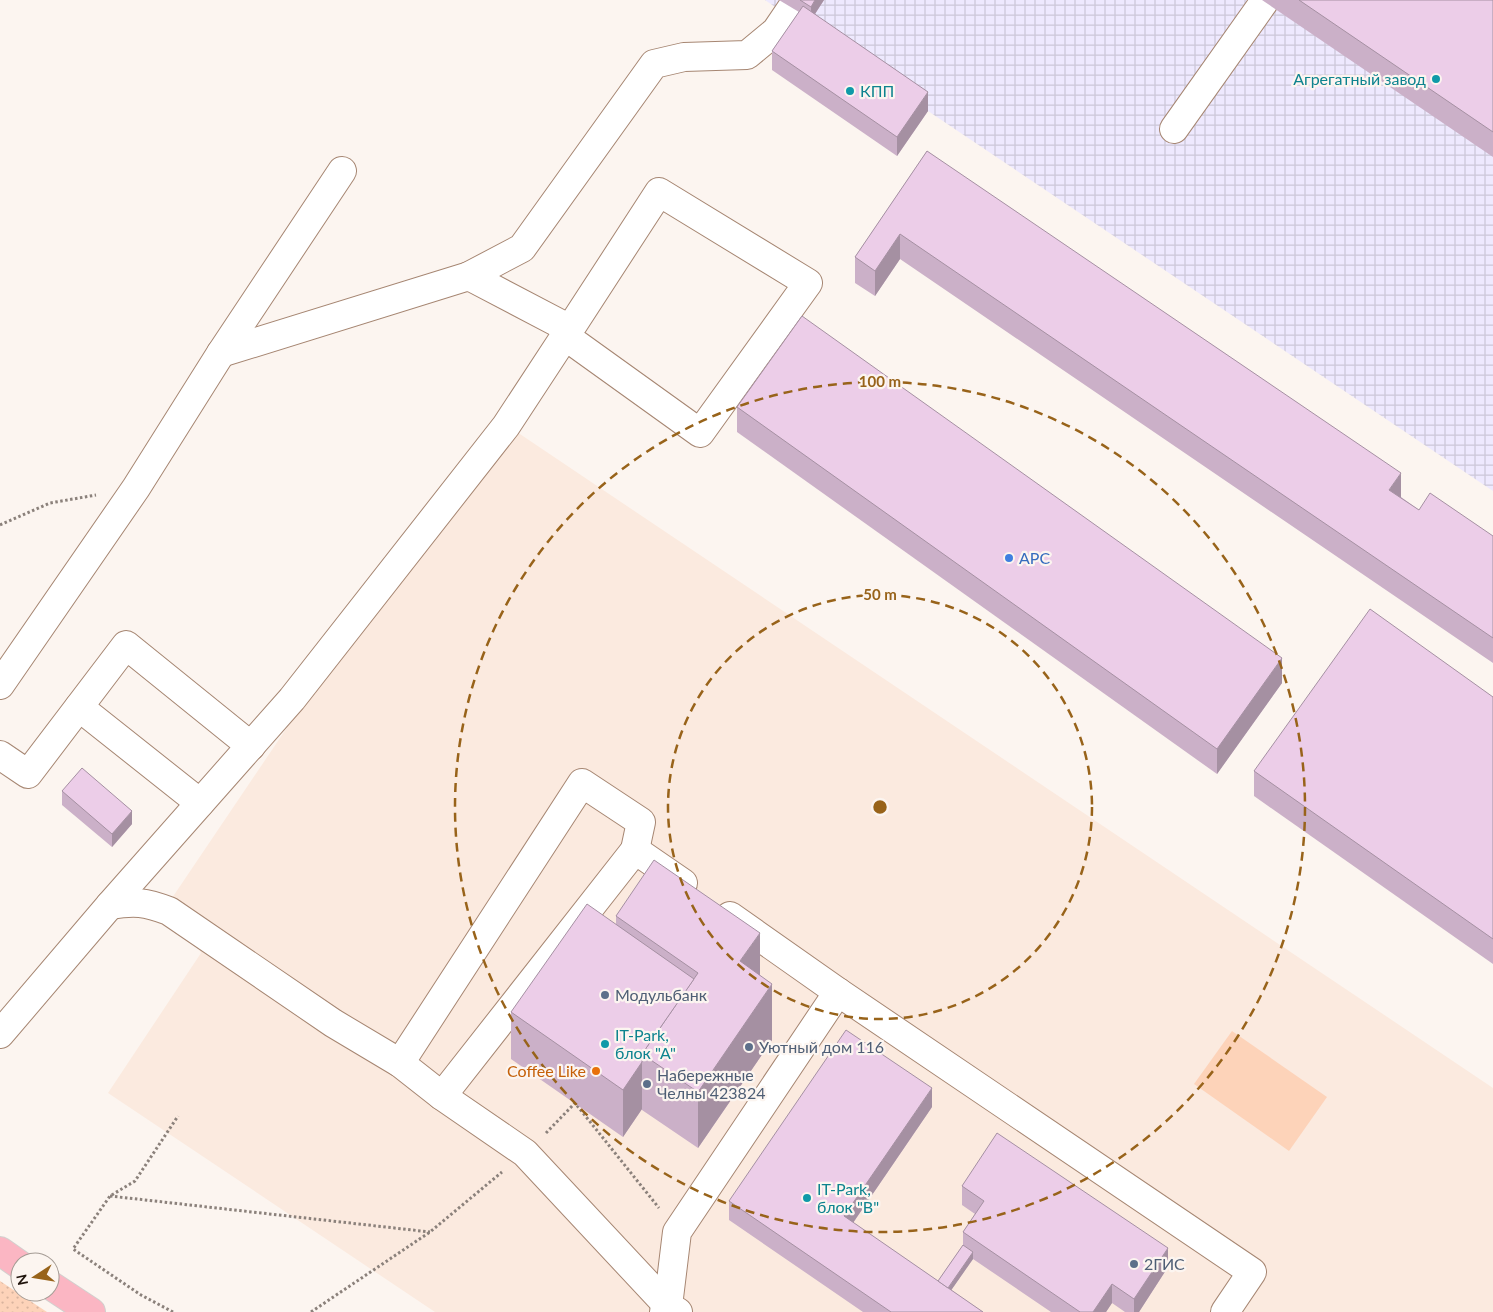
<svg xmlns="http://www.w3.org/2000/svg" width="1493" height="1312" viewBox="0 0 1493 1312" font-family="Lato,sans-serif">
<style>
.built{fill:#fbeadf}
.industrial{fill:url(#industrial-grid)}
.grass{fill:url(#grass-dots)}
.pitch{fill:#fdd3b9}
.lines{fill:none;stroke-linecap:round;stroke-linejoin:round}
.minor-casing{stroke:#a68672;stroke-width:30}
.major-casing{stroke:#d2d0ce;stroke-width:30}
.path{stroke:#8b817b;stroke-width:3;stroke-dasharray:2.5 2.5;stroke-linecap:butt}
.minor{stroke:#fff;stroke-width:28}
.major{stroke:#fbb6c3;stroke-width:28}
.wall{fill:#cbb0c8}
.shaded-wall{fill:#a590a2}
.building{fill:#eccde8;stroke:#a590a2}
.ring{fill:none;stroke:#98631a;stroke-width:2.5;stroke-dasharray:9 6}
.culture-dot{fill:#0f9aa8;stroke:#fcf5f0;stroke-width:2}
.shop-dot{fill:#3f7fe0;stroke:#fcf5f0;stroke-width:2}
.service-dot{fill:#5c6f8a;stroke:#fcf5f0;stroke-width:2}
.food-dot{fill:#e8710a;stroke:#fcf5f0;stroke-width:2}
.labels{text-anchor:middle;stroke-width:4.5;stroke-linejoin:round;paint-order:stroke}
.culture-label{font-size:16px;fill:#0d838f;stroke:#fcf5f0;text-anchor:start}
.shop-label{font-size:16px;fill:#366cbe;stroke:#fcf5f0;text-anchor:start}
.service-label{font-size:16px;fill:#4e5e75;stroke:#fcf5f0;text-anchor:start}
.food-label{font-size:16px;fill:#c56008;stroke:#fcf5f0;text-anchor:end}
.centre{fill:#98631a;stroke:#fcf5f0;stroke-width:2.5}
.ring-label{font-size:15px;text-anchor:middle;font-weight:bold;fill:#98631a;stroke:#fcf5f0;stroke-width:4.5;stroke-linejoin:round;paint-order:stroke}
</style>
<defs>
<pattern id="industrial-grid" width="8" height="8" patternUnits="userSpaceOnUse" patternTransform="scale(1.25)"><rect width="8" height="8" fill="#eee9fe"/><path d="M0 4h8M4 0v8" fill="none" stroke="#ccc7d8"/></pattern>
<pattern id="grass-dots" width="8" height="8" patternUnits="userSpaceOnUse" patternTransform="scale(1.25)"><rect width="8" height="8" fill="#fdd3b9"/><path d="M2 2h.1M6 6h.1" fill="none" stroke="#d8b49e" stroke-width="1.8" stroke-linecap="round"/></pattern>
</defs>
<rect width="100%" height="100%" fill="#fcf5f0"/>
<polygon class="built" points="496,418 1493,1088 1493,1312 435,1312 108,1093 201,953 172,898"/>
<polygon class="industrial" points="765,0 1493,0 1493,491 928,111"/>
<polygon class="grass" points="0,1281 47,1312 0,1312"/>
<polygon class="pitch" points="1232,1031 1327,1097 1289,1151 1194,1084"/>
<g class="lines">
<defs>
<g id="minor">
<polyline points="1174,129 1264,2"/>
<polyline points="469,276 522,248 654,64 684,57 747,55 776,31 797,0"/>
<polyline points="221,353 469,276 570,329"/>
<polyline points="0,685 136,488 221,353 342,171"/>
<polyline points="79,707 200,803"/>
<polyline points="0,755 28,774 126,645 251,746"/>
<path d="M 110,905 C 135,901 145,902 169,911 L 333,1023 L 400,1063 L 442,1096 L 525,1153 L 668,1306 L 678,1312"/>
<polyline points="730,916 838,992 1252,1272 1225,1312"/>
<polyline points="0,1034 110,905 292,699 506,426 565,336 570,329 659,192 808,283 700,433 565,336"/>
<polyline points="400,1063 582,783 641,822 635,850"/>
<polyline points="442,1096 635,850 683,883"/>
<polyline points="664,1312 668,1306 677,1232 838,992"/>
</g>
<g id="major">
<polyline points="0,1251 20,1265"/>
<polyline points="50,1285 91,1312"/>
</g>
</defs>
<use href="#minor" class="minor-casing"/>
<use href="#major" class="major-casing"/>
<g class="path">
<polyline points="0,525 50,503 96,495"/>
<polyline points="546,1133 575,1103 659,1208"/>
<polyline points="110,1196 430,1232"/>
<polyline points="173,1312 141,1295 73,1249 110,1196 135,1181 178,1116"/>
<polyline points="311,1312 430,1232 502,1172"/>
</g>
<use href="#minor" class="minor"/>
<use href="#major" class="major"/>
</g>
<g class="wall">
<polygon points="779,0 824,0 815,14 928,111 897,156 772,70 772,51 799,12"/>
<polygon points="1262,0 1493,0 1493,157"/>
<polygon points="927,151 1401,497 1419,510 1493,536 1493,663 900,259 875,296 855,283 855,257"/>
<polygon points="737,407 1282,683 1217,774 737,432"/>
<polygon points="1493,697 1493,964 1254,796 1254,771"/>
<polygon points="62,791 132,824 112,847 62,805"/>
<polygon points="616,916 760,975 772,1040 698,1148 642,1110 642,1109 623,1137 511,1059 511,1012 616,924"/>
<polygon points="932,1107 853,1223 938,1281 963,1245 963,1232 975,1214 962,1205 962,1186 1168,1267 1139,1312 1125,1312 1112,1303 1106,1312 1051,1312 973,1259 951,1290 983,1312 863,1312 729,1220 729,1201"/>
</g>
<g class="shaded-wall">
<polygon points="815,0 824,0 811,20 811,7"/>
<polygon points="928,92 928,111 897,156 897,137"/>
<polygon points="900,234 900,259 875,296 875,271"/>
<polygon points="1401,473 1401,498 1389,490"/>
<polygon points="1282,658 1282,683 1217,774 1217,749"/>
<polygon points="132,811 132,824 112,847 112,834"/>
<polygon points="760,933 760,989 740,961"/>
<polygon points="772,984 772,1040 698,1148 698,1092"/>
<polygon points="642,1062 642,1109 623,1137 623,1090"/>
<polygon points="932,1088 932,1107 844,1236 844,1216"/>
<polygon points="1168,1248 1168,1267 1139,1312 1134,1312 1134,1299"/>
<polygon points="973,1252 973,1259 943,1302 943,1296"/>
<polygon points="1112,1284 1112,1303 1106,1312 1093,1312"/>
</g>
<g class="building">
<polygon points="800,0 815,0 811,7"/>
<polygon points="1299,0 1493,0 1493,132"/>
<polygon points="803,6 928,92 897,137 772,51"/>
<polygon points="927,151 1401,473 1389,490 1419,510 1430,493 1493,536 1493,638 900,234 875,271 855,257"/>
<polygon points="802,316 1282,658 1217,749 737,407"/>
<polygon points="1370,609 1493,697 1493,939 1254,771"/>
<polygon points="82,768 132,811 112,834 62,791"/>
<polygon points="654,860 760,933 740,961 772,984 698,1092 642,1054 698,973 616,916"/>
<polygon points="587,904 694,979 642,1054 642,1062 623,1090 511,1012"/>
<polygon points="846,1030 932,1088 844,1216 983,1312 891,1312 729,1201"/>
<polygon points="997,1133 1168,1248 1134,1299 1112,1284 1093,1312 1080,1312 963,1232 984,1201 962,1186"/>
<polygon points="963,1245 973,1252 948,1288 938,1281"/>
</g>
<g class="ring">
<circle cx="880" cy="807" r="212"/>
<circle cx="880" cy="807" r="425"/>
</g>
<g class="culture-dot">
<circle cx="1436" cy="79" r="5"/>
<circle cx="850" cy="91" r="5"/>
<circle cx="605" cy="1044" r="5"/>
<circle cx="807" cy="1198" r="5"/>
</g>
<circle class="shop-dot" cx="1009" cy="558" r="5"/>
<g class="service-dot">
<circle cx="605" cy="995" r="5"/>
<circle cx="749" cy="1047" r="5"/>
<circle cx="647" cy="1084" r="5"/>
<circle cx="1134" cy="1264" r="5"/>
</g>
<circle class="food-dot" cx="596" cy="1071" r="5"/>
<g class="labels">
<g class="culture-label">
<text x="1426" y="85" text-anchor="end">Агрегатный завод</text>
<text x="860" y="97">КПП</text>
<text x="615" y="1041">IT-Park,<tspan x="615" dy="18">блок "А"</tspan></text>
<text x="817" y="1195">IT-Park,<tspan x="817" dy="18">блок "В"</tspan></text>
</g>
<g class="shop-label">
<text x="1019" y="564">АРС</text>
</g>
<g class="service-label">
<text x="615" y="1001">Модульбанк</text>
<text x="759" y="1053">Уютный дом 116</text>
<text x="657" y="1081">Набережные<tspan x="657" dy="18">Челны 423824</tspan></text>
<text x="1144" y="1270">2ГИС</text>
</g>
<g class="food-label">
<text x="586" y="1077">Coffee Like</text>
</g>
</g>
<circle cx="880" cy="807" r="8" class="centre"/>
<g class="ring-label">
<text x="880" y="387">100 m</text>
<text x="880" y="600">50 m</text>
</g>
<g transform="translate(35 1277) rotate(258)"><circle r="24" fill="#fcf5f0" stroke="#a49b94"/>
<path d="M0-4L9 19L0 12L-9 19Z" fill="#98631a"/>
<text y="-8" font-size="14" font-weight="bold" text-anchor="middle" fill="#1f130b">N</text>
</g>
</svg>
